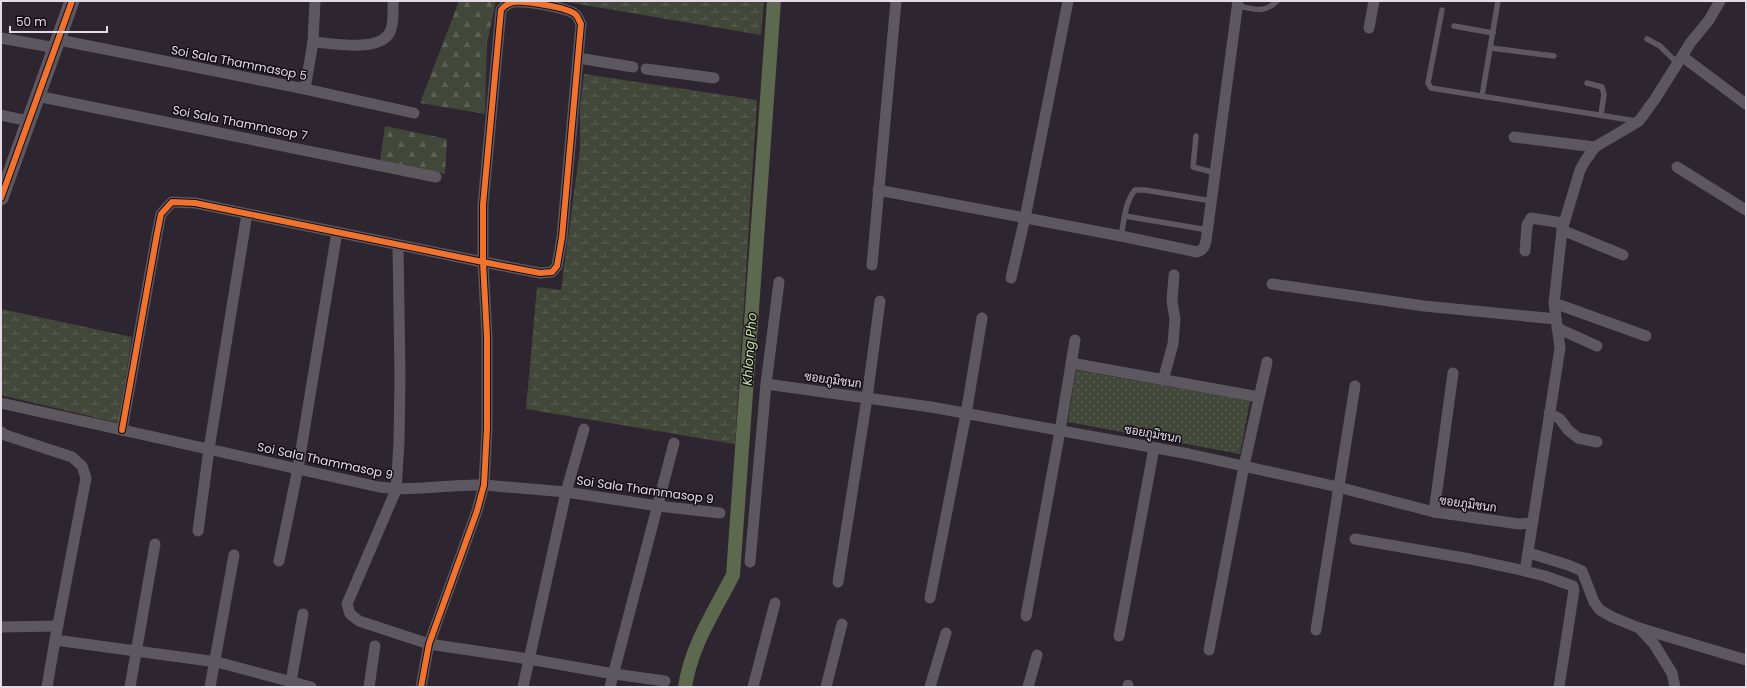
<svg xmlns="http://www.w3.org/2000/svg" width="1747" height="688" viewBox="0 0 1747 688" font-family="Poppins,Sarabun,sans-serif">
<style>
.forest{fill:url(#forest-firs)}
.wetland{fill:url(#wetland-marsh)}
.park{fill:url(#park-dots)}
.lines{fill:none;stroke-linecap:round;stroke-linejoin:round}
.canal{stroke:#5d694e;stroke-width:14}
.lane{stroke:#5d575f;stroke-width:5.5}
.street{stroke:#5d575f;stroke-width:11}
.secondary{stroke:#5d575f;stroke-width:15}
.cycleway-casing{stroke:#130d15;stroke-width:8}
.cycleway{stroke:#ef722f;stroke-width:6}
.labels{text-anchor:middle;stroke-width:3;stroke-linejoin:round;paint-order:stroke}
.street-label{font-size:12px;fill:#e4dbe7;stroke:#130d15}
.water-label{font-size:13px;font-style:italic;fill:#c8e3aa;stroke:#130d15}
</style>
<defs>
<pattern id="forest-firs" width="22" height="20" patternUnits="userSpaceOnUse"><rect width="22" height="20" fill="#414739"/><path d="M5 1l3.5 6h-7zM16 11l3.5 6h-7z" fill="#5c6156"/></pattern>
<pattern id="wetland-marsh" width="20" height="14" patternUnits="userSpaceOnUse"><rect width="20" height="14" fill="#414739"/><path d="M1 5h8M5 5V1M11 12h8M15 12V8" fill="none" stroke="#5c6156"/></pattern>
<pattern id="park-dots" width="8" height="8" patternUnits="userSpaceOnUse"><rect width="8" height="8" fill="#414739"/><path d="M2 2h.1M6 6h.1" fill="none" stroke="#5c6156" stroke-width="1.8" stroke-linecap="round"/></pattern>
</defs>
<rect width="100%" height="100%" fill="#2d252f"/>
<g class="forest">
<polygon points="459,1 496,1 487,44 485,114 420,103"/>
<polygon points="385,126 447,139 445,174 380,160"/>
</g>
<g class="wetland">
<polygon points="560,1 764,1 761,35"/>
<polygon points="584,74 757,100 735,444 526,409 537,287 561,290 580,148 580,106"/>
<polygon points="1,309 132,337 118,423 1,395"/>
</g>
<polygon class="park" points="1076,370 1250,401 1240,454 1068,422"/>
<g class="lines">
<path class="canal" d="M 685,687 C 691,646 714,612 733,575 L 774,1"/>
<g class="lane">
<path d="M 1238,6 C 1255,9 1263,14 1277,1"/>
<polyline points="1442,10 1428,83 1431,88 1636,121"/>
<polyline points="1454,26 1493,33"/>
<polyline points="1647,39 1660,46 1678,64"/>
<polyline points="1491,48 1554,56"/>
<polyline points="1587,83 1602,87 1604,94 1601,115"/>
<polyline points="1482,96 1498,1"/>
<polyline points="1196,136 1193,167 1216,173"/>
<polyline points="1125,216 1208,230"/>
<path d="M 1121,236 C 1124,221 1125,202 1135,190 L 1145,190 L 1212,201"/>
</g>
<g class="street">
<polyline points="1369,28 1374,1"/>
<polyline points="1,38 56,48"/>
<polyline points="59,40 305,89 414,113"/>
<path d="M 313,42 C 332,43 384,54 391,29 C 394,21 393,10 393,1"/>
<polyline points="1683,57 1746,104"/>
<polyline points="578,58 633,67"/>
<polyline points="646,69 714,78"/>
<polyline points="305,89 313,42 315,1"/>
<polyline points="37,96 436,177"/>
<polyline points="1,115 28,121"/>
<polyline points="1514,137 1595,147"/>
<polyline points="1677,167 1746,210"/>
<path d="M 878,190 L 1121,236 L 1197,252 C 1203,250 1205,247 1206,241 L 1238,1"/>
<polyline points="1562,230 1623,255"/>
<polyline points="398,245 400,376 399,442 396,490 347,604 350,614 359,621 429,644 529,659 614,674 665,681"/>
<polyline points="1525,251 1527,225 1531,218 1563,223"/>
<polyline points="872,265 896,1"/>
<polyline points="1011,278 1025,218 1068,1"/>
<polyline points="1272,284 1424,306 1556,319"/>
<polyline points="1554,303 1646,336"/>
<polyline points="1557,328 1597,346"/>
<polyline points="1071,363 1259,397"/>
<polyline points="1163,380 1173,344 1175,319 1172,301 1174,275"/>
<polyline points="766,384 931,407 1189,454 1338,487 1434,512 1519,524 1532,523"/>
<path d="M 1,403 L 379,487 C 414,492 448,484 484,485 L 566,492 L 658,506 L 720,513"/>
<polyline points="1549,413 1560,419 1568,430 1578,438 1597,442"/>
<path d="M 122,430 L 157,234 L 161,214 L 172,202 L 195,203 L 483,262 L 540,273 L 552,272 L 557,266 L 562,237 L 581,24 C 579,21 578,16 575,14 C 566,7 525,1 514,2 C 508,3 504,6 501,10 L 483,205 L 483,262 L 487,337 L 487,428 L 484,485 L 477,511 L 429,644 L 421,687"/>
<polyline points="1,432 5,435 72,457 82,466 86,478 55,640 217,662 311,687"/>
<polyline points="1434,512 1453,373"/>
<polyline points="198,531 209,449 247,214"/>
<polyline points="1355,539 1470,559 1525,571"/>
<polyline points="1529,553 1568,565 1582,571 1594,602 1600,610 1612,617 1639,628 1654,644 1672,673 1675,687"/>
<polyline points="279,561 298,468 337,232"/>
<polyline points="750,562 766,384 779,282"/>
<polyline points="838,582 867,398 880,301"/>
<polyline points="930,598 966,414 982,318"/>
<polyline points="1026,616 1060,431 1075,340"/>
<polyline points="1,627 58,626"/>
<polyline points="1639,628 1746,660"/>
<polyline points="1316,630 1355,386"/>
<polyline points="1119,636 1154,448"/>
<polyline points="1209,650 1244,466 1267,362"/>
<polyline points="47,687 55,640"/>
<polyline points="130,687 155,544"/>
<polyline points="210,687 234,555"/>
<polyline points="290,687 303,614"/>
<polyline points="369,687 375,646"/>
<polyline points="523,687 566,492 584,429"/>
<polyline points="610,687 674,443"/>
<polyline points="753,687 775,603"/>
<polyline points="826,687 842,624"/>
<polyline points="930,687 946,633"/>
<polyline points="1028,687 1037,655"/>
<polyline points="1128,687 1128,685"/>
<polyline points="1559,687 1574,590 1573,586 1545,576 1525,571 1560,348 1554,303 1562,230 1580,170 1585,161 1595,147 1639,121 1655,99 1691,42 1709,20 1720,1"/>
</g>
<polyline class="secondary" points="1,198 72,1"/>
<defs>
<g id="cycleway">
<polyline points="1,198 72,1"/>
<path d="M 122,430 L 157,234 L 161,214 L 172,202 L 195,203 L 483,262 L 540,273 L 552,272 L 557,266 L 562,237 L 581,24 C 579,21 578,16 575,14 C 566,7 525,1 514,2 C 508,3 504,6 501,10 L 483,205 L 483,262 L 487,337 L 487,428 L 484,485 L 477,511 L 429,644 L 421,687"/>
</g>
</defs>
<use href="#cycleway" class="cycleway-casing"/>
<use href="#cycleway" class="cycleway"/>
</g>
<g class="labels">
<g class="street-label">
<text transform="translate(239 63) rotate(11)" y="4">Soi Sala Thammasop 5</text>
<text transform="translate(240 123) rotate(11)" y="4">Soi Sala Thammasop 7</text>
<text transform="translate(833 380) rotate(8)" y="4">ซอยภูมิชนก</text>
<text transform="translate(1153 434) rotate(10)" y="4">ซอยภูมิชนก</text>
<text transform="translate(325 461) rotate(12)" y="4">Soi Sala Thammasop 9</text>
<text transform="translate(645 490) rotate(8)" y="4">Soi Sala Thammasop 9</text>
<text transform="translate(1468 504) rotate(8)" y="4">ซอยภูมิชนก</text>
</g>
<g class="water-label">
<text transform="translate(749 349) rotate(-86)" y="5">Khlong Pho</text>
</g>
</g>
<rect width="1747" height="688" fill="none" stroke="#e4dbe7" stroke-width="4"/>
<path d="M10 26v6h97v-6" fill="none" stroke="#e4dbe7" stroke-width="2"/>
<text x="16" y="26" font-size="12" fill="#e4dbe7" stroke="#130d15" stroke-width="3" paint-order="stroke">50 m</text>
</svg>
